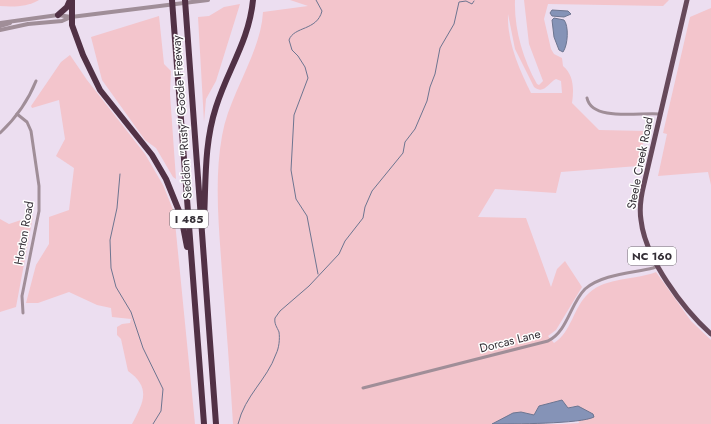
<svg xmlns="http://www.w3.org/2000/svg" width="711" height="424" viewBox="0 0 711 424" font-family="Jost,sans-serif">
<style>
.green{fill:#f3c5cc;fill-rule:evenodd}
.water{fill:#8593b7;stroke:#6d7590}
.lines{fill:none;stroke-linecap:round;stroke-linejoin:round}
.stream{stroke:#6d7590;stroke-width:1}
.minor{stroke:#a08e98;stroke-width:3}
.tertiary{stroke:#a08e98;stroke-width:4}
.primary{stroke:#66495a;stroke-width:5}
.motorway{stroke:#513145;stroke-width:6}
.labels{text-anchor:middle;stroke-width:3;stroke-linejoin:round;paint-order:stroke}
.shield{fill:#fff;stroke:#716d72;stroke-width:1}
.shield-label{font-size:11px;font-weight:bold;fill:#342f36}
.street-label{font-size:12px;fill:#342f36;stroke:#fff}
</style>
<rect width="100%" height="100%" fill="#ecdef0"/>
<g class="green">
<path d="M 0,0 L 39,0 C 27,7 13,7 0,6 Z"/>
<path d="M 290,0 L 515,0 C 514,29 523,59 537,84 L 539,85 L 543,81 L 529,44 L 524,0 L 669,0 L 663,6 L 548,4 L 544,19 L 551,49 L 554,54 L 562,58 L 563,66 C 574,75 574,90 572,103 L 599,130 L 646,131 L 638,166 L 561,172 L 556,193 L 495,189 L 478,217 L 526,218 L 551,287 L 557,269 L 565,261 L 582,287 L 556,330 L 548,336 L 554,343 C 572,332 573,307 589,293 C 606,277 636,280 656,272 L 691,321 L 711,340 L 711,424 L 562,424 L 579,423 L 574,406 L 568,408 L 562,400 L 539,406 L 534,415 L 521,412 L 513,413 L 492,424 L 233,424 C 230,373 226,323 222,272 C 219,228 214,180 222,136 C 229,94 261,53 263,12 L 308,6 ZM 508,14 L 515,49 L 534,87 C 544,95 548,83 556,79 L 561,81 L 562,93 L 531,93 C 519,69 507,42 508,14 Z"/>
<polygon points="240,4 216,81 206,99 204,122 198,17 209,16 224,7"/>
<polygon points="711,8 711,185 708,172 658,176 667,134 663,133 690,17"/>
<polygon points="159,16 164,64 171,71 170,94 176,179 173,177 156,148 145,140 102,80 91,37"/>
<path d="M 70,55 L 87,80 L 145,154 L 163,185 L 174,212 L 195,424 L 132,424 C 143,403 152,388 128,371 L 121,339 L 117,335 L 117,327 L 122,324 L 130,323 L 131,319 L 112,317 L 111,308 L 97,305 L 69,292 L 38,303 L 26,303 L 36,265 L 49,244 L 49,217 L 69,210 L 74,168 L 56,156 L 65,139 L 59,100 L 32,108 L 31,106 L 61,62 Z"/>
<polygon points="33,216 16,307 0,312 0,219 9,224"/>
</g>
<g class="water">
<polygon points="552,10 568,11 571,14 564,17 552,16 550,13"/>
<path d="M 554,18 L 564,20 C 569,26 568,45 563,52 L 559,50 L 554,37 L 552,20 Z"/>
<path d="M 562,400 L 568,408 L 578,406 L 593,414 L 594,417 C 581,424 511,424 492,424 L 513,413 L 521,412 L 534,415 L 539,406 Z"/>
</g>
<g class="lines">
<g class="stream">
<path d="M 316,0 L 322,11 C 317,31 294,26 289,40 L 292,50 L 298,56 L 305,67 L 308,78 L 294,115 L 291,170 L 296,199 L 307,216 L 318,274"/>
<polyline points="120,174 117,208 110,240 111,268 116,287 131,312 143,348 163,389 161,411 153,424"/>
<path d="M 238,424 C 245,395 267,380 276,354 C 279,348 280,339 279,332 C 277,327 274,324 275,318 L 280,311 L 309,286 L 339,254 L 345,241 L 363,218 L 365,207 L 372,191 L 403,153 L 405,142 L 415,129 L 427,101 L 430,87 L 435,74 L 440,48 L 454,24 L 459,2 L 466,1 L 472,4 L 474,1"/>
</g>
<g class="minor">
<path d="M 587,98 C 592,122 641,112 659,114"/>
<polyline points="17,114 27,122 31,131 39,186 39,211 22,296 23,313"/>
<path d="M 0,133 C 16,118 28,101 36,81"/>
<path d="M 363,388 L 548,341 C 568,331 570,304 585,289 C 602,274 633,273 653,268 L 658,266"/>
</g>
<g class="tertiary">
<polyline points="0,23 58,15 71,17"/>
<polyline points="0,26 10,23"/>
<polyline points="0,30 28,24 62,21 71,17 208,0"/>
</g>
<path class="primary" d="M 687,0 L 644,184 C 641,196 639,208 641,220 C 645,258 683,309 711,334"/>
<g class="motorway">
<polyline points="72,0 72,25 83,55 100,90 152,155 166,179 181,216 187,247"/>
<polyline points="172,0 204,424"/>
<polyline points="185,0 216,424"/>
<polyline points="58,15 67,7 70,0"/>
<path d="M 204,219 C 206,181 204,144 216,107 C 228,69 249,41 253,0"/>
</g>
</g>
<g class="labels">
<g class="shield">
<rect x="170" y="210" width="38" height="18" rx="3"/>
<rect x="628" y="247" width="48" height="18" rx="3"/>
</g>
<g class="shield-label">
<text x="189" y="223">I 485</text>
<text x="652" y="260">NC 160</text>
</g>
<g class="street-label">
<text transform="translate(182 117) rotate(-94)" y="4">Seddon "Rusty" Goode Freeway</text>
<text transform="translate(640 163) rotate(-79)" y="4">Steele Creek Road</text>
<text transform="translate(24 233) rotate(-80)" y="4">Horton Road</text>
<text transform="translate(510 341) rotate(-14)" y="4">Dorcas Lane</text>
</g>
</g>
</svg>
